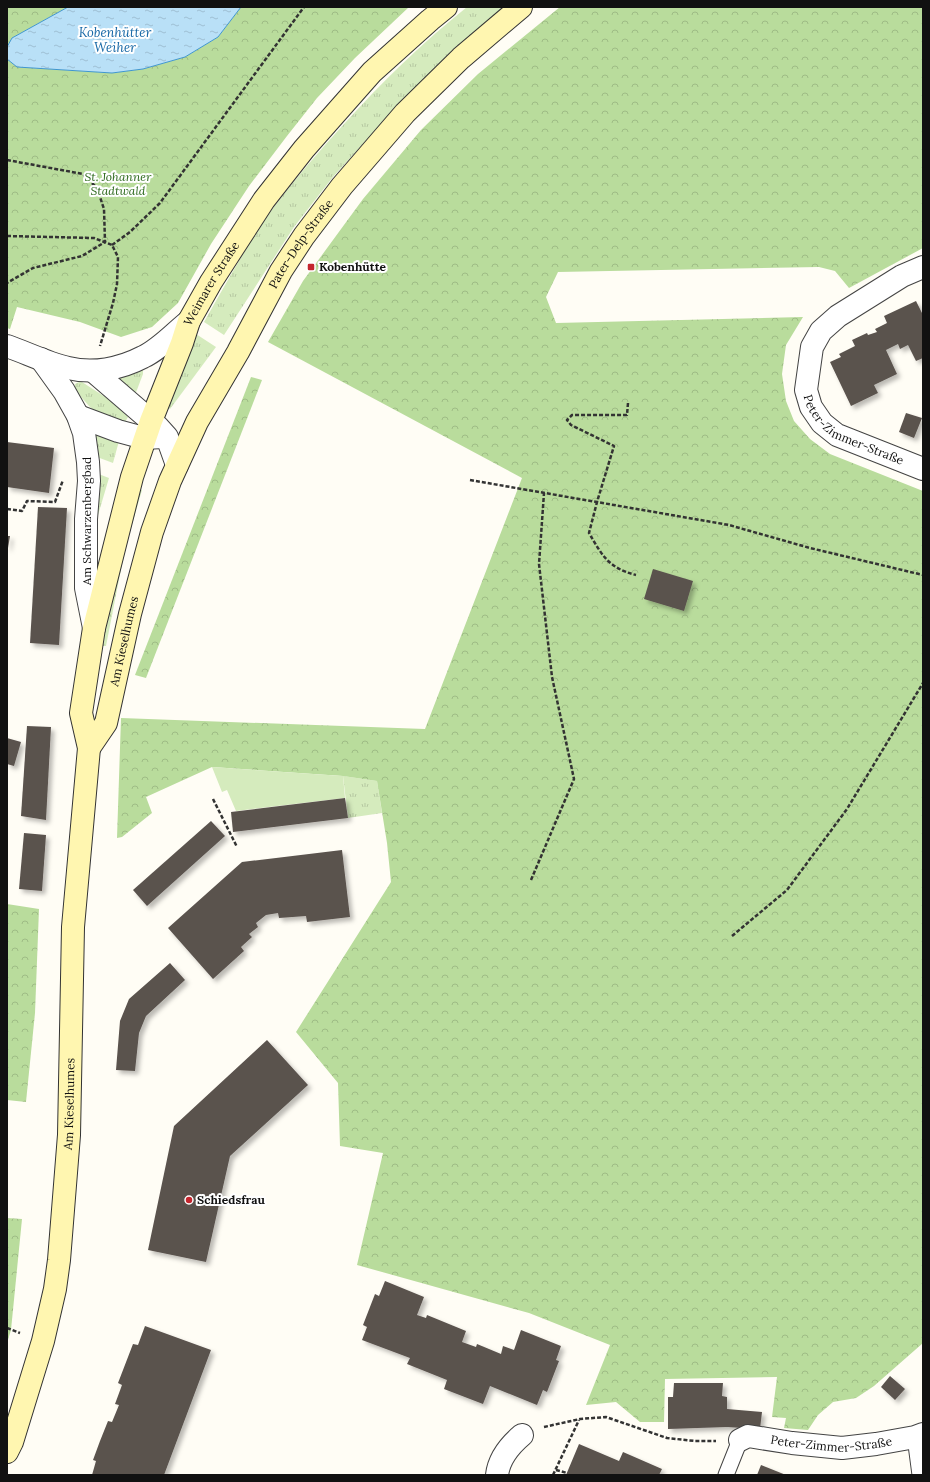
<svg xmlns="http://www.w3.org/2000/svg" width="930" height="1482" viewBox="0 0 930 1482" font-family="Lora,serif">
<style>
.grass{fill:url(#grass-tufts)}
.forest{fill:url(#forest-crowns)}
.park{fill:#d5ebbd}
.water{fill:url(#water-ripples);stroke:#3f96cf}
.building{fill:#5a524d;filter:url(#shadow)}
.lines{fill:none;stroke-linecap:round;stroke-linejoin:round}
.lane-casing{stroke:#444;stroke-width:17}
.street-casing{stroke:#444;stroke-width:24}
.secondary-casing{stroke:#333;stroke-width:24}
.path{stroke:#333;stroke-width:2.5;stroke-dasharray:4 2;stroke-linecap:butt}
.lane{stroke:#fff;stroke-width:15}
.street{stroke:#fff;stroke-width:22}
.secondary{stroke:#fff6b0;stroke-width:22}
.poi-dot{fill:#c4262e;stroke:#fff;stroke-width:1.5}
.labels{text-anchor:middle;stroke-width:4;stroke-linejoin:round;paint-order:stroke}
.park-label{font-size:12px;font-style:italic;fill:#2f6b1f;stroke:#fff}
.street-label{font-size:12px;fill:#111;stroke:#fff}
.poi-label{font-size:12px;font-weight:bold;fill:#111;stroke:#fff;text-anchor:start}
.water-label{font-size:13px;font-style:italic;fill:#1768a6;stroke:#fff}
</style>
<defs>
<pattern id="grass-tufts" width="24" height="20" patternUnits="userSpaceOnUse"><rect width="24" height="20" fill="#d5ebbd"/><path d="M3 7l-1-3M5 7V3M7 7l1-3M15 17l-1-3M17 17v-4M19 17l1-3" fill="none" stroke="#b6c8a1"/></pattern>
<pattern id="forest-crowns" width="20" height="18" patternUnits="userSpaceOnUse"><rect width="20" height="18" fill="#b9dc9c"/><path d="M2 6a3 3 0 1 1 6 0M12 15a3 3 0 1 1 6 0" fill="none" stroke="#9ebc85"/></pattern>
<pattern id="water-ripples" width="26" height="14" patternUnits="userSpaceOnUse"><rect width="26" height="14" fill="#b9e0f7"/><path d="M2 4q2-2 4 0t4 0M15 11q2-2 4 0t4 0" fill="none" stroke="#9ebfd3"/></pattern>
<filter id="shadow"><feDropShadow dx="3.5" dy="3.5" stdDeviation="2" flood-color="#0004"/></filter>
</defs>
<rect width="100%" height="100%" fill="#fffdf5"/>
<g class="grass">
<path d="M 467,7 L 504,7 L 454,49 L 398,105 L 333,177 L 294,227 L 224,335 L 204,322 C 226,284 247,244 273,208 C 295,179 319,151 344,124 C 382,82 422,43 467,7 Z"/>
<polygon points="196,334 216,347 170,409 164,405"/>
<polygon points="140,368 143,370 143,374 135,395 110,376"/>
<polygon points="79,382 82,382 113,402 128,417 124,424 98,414 89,406 74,389 75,384"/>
<polygon points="98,433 119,441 113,463 97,457 93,435"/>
<polygon points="96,473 109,478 98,515 95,514"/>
<polygon points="136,488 142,490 125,549 106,646 101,646"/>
<polygon points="343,776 377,781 382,813 348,818"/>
</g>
<g class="forest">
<polygon points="7,7 68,7 12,38 7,47"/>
<polygon points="241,7 409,7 355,58 317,98 287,136 249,186 211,244 178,303 152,327 121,337 80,322 17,307 10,329 7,328 7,59 17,67 112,73 143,69 185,57 218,37"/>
<polygon points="560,7 923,7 923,248 849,288 835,271 819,267 558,272 546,297 556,323 803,317 786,345 782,374 786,401 794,421 810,439 830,454 923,491 923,1343 874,1386 856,1398 833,1402 818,1415 808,1430 784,1428 786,1418 772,1417 777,1377 665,1379 664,1422 640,1422 616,1402 586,1405 610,1345 529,1313 357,1265 383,1153 340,1146 338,1083 296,1032 391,882 387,843 377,781 343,776 212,767 146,797 152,813 122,837 117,838 121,718 425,729 522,478 268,342 303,281 363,199 421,130 478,74"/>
<polygon points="251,377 262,380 146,678 135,675"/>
<polygon points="7,904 39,909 35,1013 26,1102 7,1100"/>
<polygon points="7,1218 22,1219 11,1330 7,1343"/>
</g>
<polygon class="park" points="212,767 343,776 345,798 236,811 227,790 222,792"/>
<polygon class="water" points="68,7 241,7 218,37 185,57 143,69 112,73 17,67 7,59 7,47 12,38"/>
<g class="building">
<polygon points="916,301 923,315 923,358 916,361 908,345 900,349 898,344 886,350 897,374 874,385 878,393 851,406 830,362 841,357 839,354 855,346 852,340 867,333 868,335 877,332 875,329 887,323 884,316"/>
<polygon points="906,413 922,418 914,438 899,432"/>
<polygon points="7,442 54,448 49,493 7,487"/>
<polygon points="38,507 67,508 59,645 30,643"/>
<polygon points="7,536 10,536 8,548 7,548"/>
<polygon points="653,569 693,581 684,611 644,599"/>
<polygon points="27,726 51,727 46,820 21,816"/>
<polygon points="7,738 21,742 14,766 7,764"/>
<polygon points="345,798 348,818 233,832 231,812"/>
<polygon points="211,821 225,836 147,906 133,890"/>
<polygon points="24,833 46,835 42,891 19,889"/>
<polygon points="342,850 350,917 307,922 306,916 279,918 278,913 266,915 256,923 258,927 249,934 252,937 241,947 244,951 213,979 168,928 242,862"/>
<polygon points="170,963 185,980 146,1016 139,1033 135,1071 116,1070 120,1021 129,999"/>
<polygon points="267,1040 308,1085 230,1156 206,1262 148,1250 174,1126"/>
<polygon points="385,1281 424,1297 417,1315 426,1318 427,1315 466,1331 462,1342 476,1347 477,1344 501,1354 503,1346 514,1350 521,1330 561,1346 556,1360 559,1361 547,1392 543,1390 537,1405 490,1386 483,1404 444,1389 447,1380 407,1364 410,1358 362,1340 367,1327 363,1325 375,1294 379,1296"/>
<polygon points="145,1326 211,1350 164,1475 92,1475 96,1461 93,1460 100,1441 108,1421 112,1422 119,1405 115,1404 122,1385 118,1383 133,1344 138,1345"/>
<polygon points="890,1376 905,1389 895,1400 881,1387"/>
<polygon points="674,1383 723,1383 722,1396 727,1397 727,1409 762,1412 760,1429 727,1427 668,1429 668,1397 673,1397"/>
<polygon points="579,1444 619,1461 623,1452 662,1469 659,1475 566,1475"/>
<polygon points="761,1465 786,1475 757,1475"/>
</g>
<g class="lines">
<defs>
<g id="lane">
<polyline points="915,1437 920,1475"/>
<polyline points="726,1475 740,1440"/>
</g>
<g id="street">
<path id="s1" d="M 923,267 L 902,276 L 838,316 L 821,331 L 812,347 L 806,390 L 811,407 L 822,423 L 837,435 L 923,469"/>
<path d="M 7,346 C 27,353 47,363 68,368 C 93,374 120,369 143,357 C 160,349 174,333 189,321"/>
<polyline points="41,359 64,391 78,416 84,433 88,462 89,481 86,519 86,588 94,628"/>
<polyline points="93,371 158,427 167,437 177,465"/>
<polyline points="78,416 118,431 144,438 163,437"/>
<path id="s2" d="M 740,1440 L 748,1436 L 792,1443 L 842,1448 L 876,1444 L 915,1437 L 923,1434"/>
<path d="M 497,1475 C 499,1458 509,1446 522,1435"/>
</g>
<g id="secondary">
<path id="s3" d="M 89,748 L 106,723 L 130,614 L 152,532 L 170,481 L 197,422 L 238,352 L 281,271 L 304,236 L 342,186 L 405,113 L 461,58 L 521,7"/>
<path id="s4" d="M 7,1452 L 12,1442 L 43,1341 L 55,1289 L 59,1260 L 69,1135 L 73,927 L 89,748 L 81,713 L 94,628 L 132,477 L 151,421 L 182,343 L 189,321 L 211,282 L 264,200 L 304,149 L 372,72 L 430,20 L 446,7"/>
</g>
</defs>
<use href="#lane" class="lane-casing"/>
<use href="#street" class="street-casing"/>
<use href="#secondary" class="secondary-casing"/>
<g class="path">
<polyline points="7,160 83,174 97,188 104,209 105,242 82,256 33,268 7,283"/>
<polyline points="7,236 94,238 112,245 118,257 117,284 113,303 100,346"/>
<polyline points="112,245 130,232 160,203 304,7"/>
<path d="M 628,403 L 627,415 L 572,415 L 567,420 L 571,425 L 614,446 L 597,502 L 589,533 C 602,555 608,568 636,575"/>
<polyline points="470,480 729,525 810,548 923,575"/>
<polyline points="7,509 22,511 27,501 55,502 63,480"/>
<polyline points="213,799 237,847"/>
<polyline points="531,880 574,779 552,677 539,564 544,493"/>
<polyline points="732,936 787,890 847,809 923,683"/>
<polyline points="7,1328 20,1333"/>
<polyline points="544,1427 580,1419 606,1417 667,1438 695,1441 716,1441"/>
<polyline points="556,1470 567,1473"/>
<polyline points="553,1475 579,1420"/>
</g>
<use href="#lane" class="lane"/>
<use href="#street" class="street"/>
<use href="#secondary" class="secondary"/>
</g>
<g class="poi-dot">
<rect x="307" y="263" width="8" height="8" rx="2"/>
<circle cx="189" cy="1200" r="4"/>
</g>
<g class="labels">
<g class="park-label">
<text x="118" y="181">St. Johanner<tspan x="118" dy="14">Stadtwald</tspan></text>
</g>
<g class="street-label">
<text dy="4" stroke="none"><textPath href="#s3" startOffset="552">Pater-Delp-Straße</textPath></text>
<text dy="4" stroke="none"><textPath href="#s4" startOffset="1200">Weimarer Straße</textPath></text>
<text dy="4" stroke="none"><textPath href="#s1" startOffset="249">Peter-Zimmer-Straße</textPath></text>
<text transform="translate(87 521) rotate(-90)" y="4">Am Schwarzenbergbad</text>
<text dy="4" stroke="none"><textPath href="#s3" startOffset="114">Am Kieselhumes</textPath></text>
<text dy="4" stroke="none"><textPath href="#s4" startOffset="356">Am Kieselhumes</textPath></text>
<text dy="4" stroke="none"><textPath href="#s2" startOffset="93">Peter-Zimmer-Straße</textPath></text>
</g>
<g class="poi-label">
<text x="319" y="271">Kobenhütte</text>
<text x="197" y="1204">Schiedsfrau</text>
</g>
<g class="water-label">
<text x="115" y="37">Kobenhütter<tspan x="115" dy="15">Weiher</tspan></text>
</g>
</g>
<rect width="930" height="1482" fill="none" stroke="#111111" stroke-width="16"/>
</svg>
